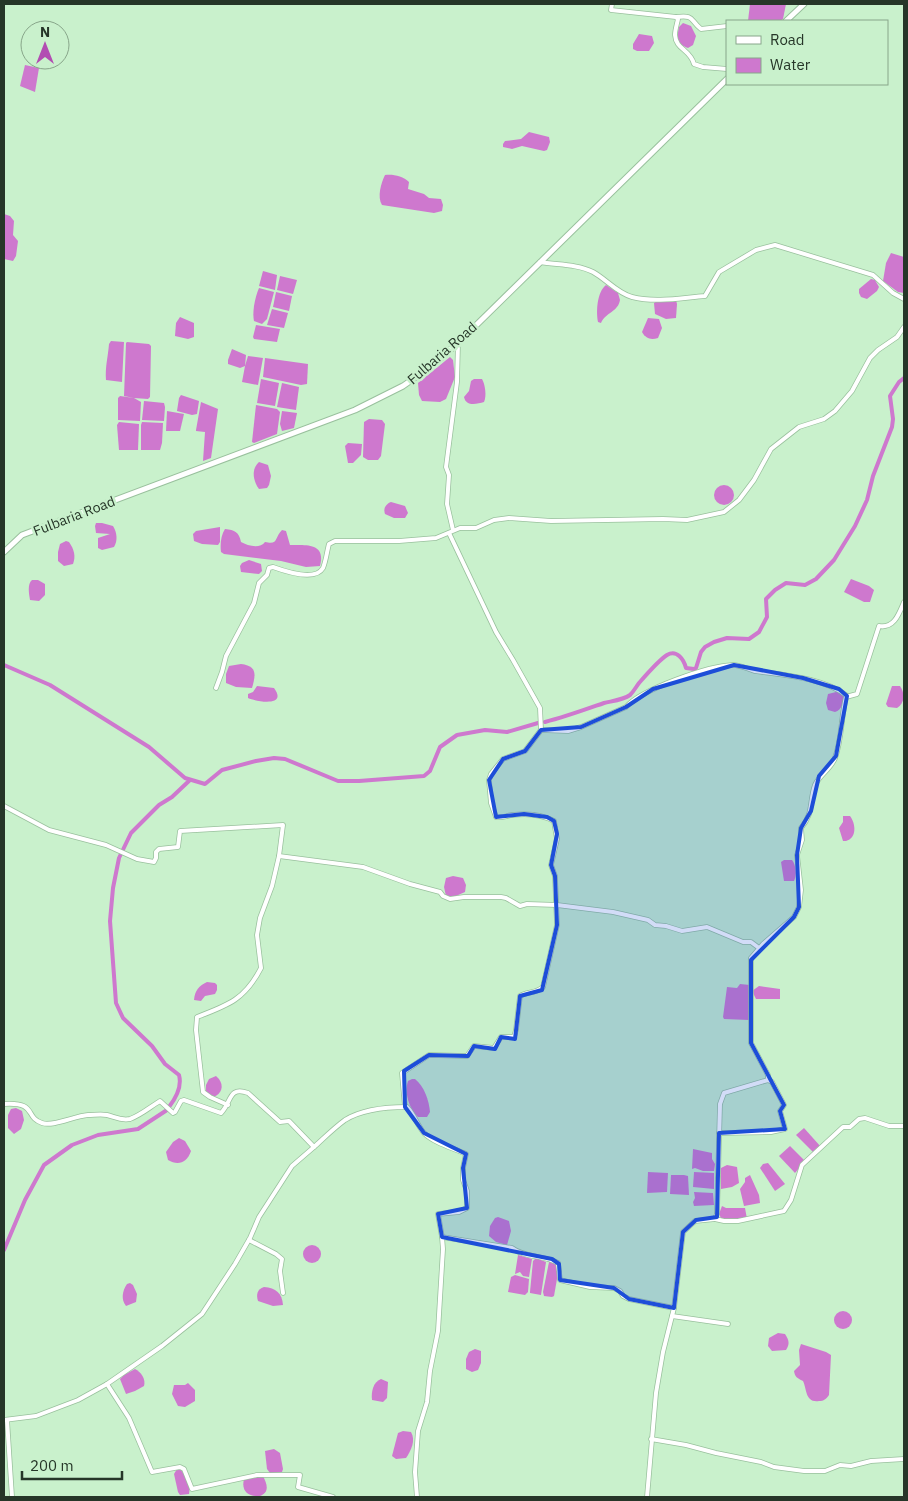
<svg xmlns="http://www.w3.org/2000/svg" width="908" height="1501" viewBox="0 0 908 1501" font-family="'IBM Plex Sans',sans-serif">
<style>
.water{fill:#ce78ce}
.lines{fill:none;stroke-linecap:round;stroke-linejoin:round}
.canal{stroke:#ce78ce;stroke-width:4}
.minor-casing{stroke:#99c09d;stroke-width:5.5}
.secondary-casing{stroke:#99c09d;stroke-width:7}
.minor{stroke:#fff;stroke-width:4}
.secondary{stroke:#fff;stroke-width:5}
.marked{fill:#1d4ed8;fill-opacity:0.2;stroke:#1d4ed8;stroke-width:4;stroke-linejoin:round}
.labels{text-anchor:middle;stroke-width:5;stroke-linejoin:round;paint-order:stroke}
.street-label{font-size:14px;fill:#263628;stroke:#c9f1cc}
</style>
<rect width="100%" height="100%" fill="#c9f1cc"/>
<g class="water">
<polygon points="750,4 786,4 783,19 780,21 748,21"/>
<path d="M 683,23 L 691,26 L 696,36 L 693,45 L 688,48 C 676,44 677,37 679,27 Z"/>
<polygon points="639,34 652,36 654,43 649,51 637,51 633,49 633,44"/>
<polygon points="25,65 39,68 35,92 20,86"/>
<polygon points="529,132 549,137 550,142 547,150 544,151 522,146 512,149 503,147 503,144 505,141 521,139"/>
<path d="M 385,175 C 393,174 403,176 409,182 L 408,189 L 424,194 L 429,198 L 441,199 L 443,205 L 442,211 L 434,213 L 382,205 C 377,197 381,183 385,175 Z"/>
<polygon points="4,214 10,216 14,221 13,235 18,241 16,256 13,261 4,259"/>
<polygon points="891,253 904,257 904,293 898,292 883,281 886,263"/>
<polygon points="263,271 277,275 275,290 259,286"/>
<polygon points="280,276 297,280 293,294 277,290"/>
<polygon points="871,279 875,280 879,287 877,291 867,299 861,297 859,293 859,289"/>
<path d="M 606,285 L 618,293 L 620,300 C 618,312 606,312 601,323 L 598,322 C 596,311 597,292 606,285 Z"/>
<path d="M 259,288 L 274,292 L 267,319 L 262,324 L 254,321 C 252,312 255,297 259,288 Z"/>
<polygon points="276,292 292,296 289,311 273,307"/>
<polygon points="676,300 677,304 676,318 666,319 655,314 654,303 657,301"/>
<polygon points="272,309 288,313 284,328 267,325"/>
<polygon points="180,317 194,323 194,337 188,339 175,336 176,323"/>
<path d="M 648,318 L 659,319 L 662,328 L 658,338 C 651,340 646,339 642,332 Z"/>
<polygon points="256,325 280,329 277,342 254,339 253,337"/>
<path d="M 111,341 L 124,342 L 122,382 L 106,380 C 105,367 108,357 109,344 Z"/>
<polygon points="127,342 149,344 151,346 150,397 148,399 134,398 141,402 140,421 118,420 118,398 120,396 134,398 124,396 126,343"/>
<polygon points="232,349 246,355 245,366 248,356 263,358 258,385 242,382 245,366 240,368 228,364 228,360"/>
<polygon points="450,357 453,360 455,377 446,399 440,402 422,401 419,395 418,383"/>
<polygon points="265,358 308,364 307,384 301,385 263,377"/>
<polygon points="261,379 279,383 275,406 257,403"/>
<path d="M 474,379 L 482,379 C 485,384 487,396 484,402 C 477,404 466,407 464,397 L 469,391 L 471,381 Z"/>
<polygon points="282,383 299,387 296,410 277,407"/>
<polygon points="181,395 199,401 197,414 192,415 177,411 179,398"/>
<polygon points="144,401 164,403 165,407 164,421 142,420"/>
<polygon points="201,402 218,409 211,458 203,461 205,432 196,431 196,430"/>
<polygon points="256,405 277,409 280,412 277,434 254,443 252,442"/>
<polygon points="167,411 184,414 180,431 166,431"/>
<polygon points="282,411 297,413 294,428 282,431 280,424"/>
<polygon points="369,419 382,420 385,424 381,456 378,460 368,460 363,457 364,422"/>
<polygon points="119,422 139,424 138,450 119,450 117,425"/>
<polygon points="142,422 163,423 162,443 160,450 141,450 141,425"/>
<polygon points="348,443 362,444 361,455 353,463 348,463 345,446"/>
<path d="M 259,462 L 268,465 L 271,476 L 269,485 L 267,488 L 259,489 C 253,481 251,469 259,462 Z"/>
<circle cx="724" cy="495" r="10"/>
<path d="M 391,502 L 405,506 L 408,513 L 405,518 L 394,518 L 385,514 C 383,508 386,504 391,502 Z"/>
<path d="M 96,523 L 102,523 L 113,526 C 117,532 118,541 114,547 L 102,550 L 98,548 L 98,538 L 110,534 L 96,533 L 95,526 Z"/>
<polygon points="220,527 220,542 218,545 202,544 194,541 193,534 196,531"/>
<path d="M 225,529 C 235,530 239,532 241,542 C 248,546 260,549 265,542 C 279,545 274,538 282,530 L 286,531 L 290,545 C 307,545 326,543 320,566 L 306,567 L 281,561 L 224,554 L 221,552 C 220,544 221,535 225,529 Z"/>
<path d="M 66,541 L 69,542 C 74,549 76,556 73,564 L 64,566 L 58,561 L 58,552 L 60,544 Z"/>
<polygon points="249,560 261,564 262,571 259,574 241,572 240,566 242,563"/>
<polygon points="851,579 869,586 874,590 870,602 864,602 844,592"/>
<path d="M 32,580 L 38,580 L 45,584 L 45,595 L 39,601 L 30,600 C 29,594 27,584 32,580 Z"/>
<path d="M 241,664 C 257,666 256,674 252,688 L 236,687 L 226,683 L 226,674 L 229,666 Z"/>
<path d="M 257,686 L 274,688 C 288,707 257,702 248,698 L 248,694 L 253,692 Z"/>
<path d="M 892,686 L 900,686 C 905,693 905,703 897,708 L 888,707 L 886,704 Z"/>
<path d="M 836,692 L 839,692 L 843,695 C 844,702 842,710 835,712 L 828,710 L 826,703 L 828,694 Z"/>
<path d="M 843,816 L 850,816 C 856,824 857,838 846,841 L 843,841 L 839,828 L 843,822 Z"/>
<path d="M 784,860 L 792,860 C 796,865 797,875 794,881 L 784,881 L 781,862 Z"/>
<polygon points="453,876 463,878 466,885 465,892 456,896 446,896 444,887 446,878"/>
<path d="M 207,982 L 215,983 L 217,985 L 217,990 L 215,994 L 205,996 L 201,1001 L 194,1000 C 195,990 199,986 207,982 Z"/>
<polygon points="740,984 750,985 749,1020 724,1019 723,1017 727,987 737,988"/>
<polygon points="759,986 780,989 780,999 756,999 752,991"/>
<path d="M 216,1076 L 219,1079 C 224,1086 222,1094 213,1097 L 206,1092 L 206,1085 L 209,1079 Z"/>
<path d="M 412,1079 L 415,1079 C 424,1086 429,1100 430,1112 L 427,1117 L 418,1117 C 409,1109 404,1092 408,1081 Z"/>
<polygon points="16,1108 22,1111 24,1120 21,1129 14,1134 8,1128 8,1115 11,1109"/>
<polygon points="804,1128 821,1147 813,1152 796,1135"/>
<path d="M 179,1138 L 185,1141 L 191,1151 C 187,1163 178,1166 168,1160 L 166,1152 L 173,1142 Z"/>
<polygon points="790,1146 805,1161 795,1173 779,1156"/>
<polygon points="693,1149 712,1153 712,1159 715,1164 714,1171 703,1171 695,1168 692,1169"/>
<polygon points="768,1163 785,1184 775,1191 760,1168 763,1164"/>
<polygon points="727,1165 737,1167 739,1183 732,1187 721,1189 721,1168"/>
<polygon points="648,1172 668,1173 667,1192 647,1193"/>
<polygon points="694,1172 714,1173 714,1189 693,1187"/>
<polygon points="671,1175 684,1175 688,1176 689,1195 670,1194"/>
<polygon points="750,1175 759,1195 760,1203 744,1206 740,1189 745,1182 745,1178"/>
<polygon points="694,1192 713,1193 714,1205 694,1206 693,1202 695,1198"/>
<polygon points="722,1206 726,1208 745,1208 747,1219 722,1220 719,1214"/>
<polygon points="498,1217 509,1221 511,1231 507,1245 496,1242 489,1236 490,1226 495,1218"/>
<circle cx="312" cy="1254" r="9"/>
<polygon points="518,1255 532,1259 529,1277 523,1276 520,1272 515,1274"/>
<polygon points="536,1258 546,1262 541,1295 530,1293 530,1292 533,1261"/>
<polygon points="549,1262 557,1263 557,1279 554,1296 552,1297 544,1296 543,1292"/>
<polygon points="515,1275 529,1279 528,1292 525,1295 508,1292 511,1277"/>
<path d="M 130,1283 L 133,1285 L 137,1294 L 136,1302 L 126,1306 C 121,1300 122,1291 127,1284 Z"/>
<path d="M 264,1287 C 276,1288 282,1293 283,1305 L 273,1306 L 258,1301 C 256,1295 257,1289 264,1287 Z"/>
<circle cx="843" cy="1320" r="9"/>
<path d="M 778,1333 L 785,1334 C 789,1340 790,1344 786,1350 L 772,1351 L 768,1346 L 769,1338 Z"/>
<path d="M 801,1344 L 826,1352 L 831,1355 L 829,1395 C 826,1399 824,1401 819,1401 C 805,1403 807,1389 803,1381 C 797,1378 795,1377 794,1371 L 800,1365 L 799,1350 Z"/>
<polygon points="475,1349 481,1351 481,1363 478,1370 472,1372 466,1369 466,1359 469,1352"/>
<path d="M 135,1369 C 141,1372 146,1379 144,1386 L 135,1391 L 126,1394 L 120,1379 L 124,1375 Z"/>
<path d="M 381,1379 L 388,1382 L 387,1398 L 383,1402 L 372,1400 C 371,1392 373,1382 381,1379 Z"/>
<polygon points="188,1383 195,1390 195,1401 185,1407 178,1406 172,1394 174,1385 185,1385"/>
<path d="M 403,1431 L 411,1432 C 416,1440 411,1451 406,1458 L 396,1459 L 392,1456 L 398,1433 Z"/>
<polygon points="274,1449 280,1453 283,1469 282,1472 270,1473 267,1469 265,1451"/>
<path d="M 177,1469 L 180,1469 C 185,1474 191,1487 189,1494 L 180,1495 L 178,1492 L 174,1474 Z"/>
<path d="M 259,1475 L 263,1476 C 267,1484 270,1492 260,1496 C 248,1497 241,1491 244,1479 Z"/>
</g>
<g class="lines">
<g class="canal">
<polyline points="4,665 50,685 149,747 185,778 205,784 222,770 256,761 274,758 285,759 338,781 359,781 424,776 430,771 440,747 457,735 485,730 507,732 538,723"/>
<path d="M 545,722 C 565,717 584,710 604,703 C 612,701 623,700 630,695 C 634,691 636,687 639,683 C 646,675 659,660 667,655 C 677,649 684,660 686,668 L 694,669 L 696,668 L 701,652 L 705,647 L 714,642 L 727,638 L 749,639 L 759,632 L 767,617 L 766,599 L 775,590 L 786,583 L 805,585 L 816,579 L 834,560 L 855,526 L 867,500 L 873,476 L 892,427 L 893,419 L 890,396 L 899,382 L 904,378"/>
<path d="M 169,1107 C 176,1098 182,1086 179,1075 L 165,1064 L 152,1046 L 123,1018 L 116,1003 L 110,921 L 113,888 L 119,858 L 131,833 L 159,805 L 172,797 L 190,780"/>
<polyline points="4,1250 25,1200 44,1165 72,1145 98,1135 138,1129 167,1110"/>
</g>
<defs>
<g id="minor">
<path d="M 612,4 L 611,10 L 676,17 L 678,19 C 677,24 675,30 675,35 C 676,50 690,49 694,64 L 703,67 L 727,69"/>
<path d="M 676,17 C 695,15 689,19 701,29 L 727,26"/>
<path d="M 540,262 C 557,265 577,264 593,272 C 606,279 617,293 632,297 C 655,303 681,298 705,296 L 719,272 L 756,250 L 775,245 L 873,275 L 893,293 L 904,299"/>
<polyline points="453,530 447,504 449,475 446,467 457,382 458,343"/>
<path d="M 216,688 L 222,672 L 226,656 L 254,603 L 259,583 L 267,575 L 269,568 L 273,567 C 284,571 315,582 323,568 C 326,561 327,551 329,544 L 335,541 L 399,541 L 436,538 L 460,528 L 476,528 L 494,520 L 509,518 L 551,521 L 663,519 L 687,520 L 724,512 L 739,500 L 754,480 L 771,449 L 799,427 L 824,419 L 835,411 L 852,391 L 870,358 L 878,350 L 897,337 L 904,327"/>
<path d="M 541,730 L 568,731 L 581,727 L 626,707 C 642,689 708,666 733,665 C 740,665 748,669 755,671 C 784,675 825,678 847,696"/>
<path d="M 4,806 L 49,830 L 106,845 L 137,859 L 154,862 L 156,858 L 156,852 L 159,849 L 178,847 L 180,831 L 283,825 L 279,856 L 272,886 L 260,918 L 257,935 L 261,968 C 245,999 229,1005 197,1017 L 196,1030 L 203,1092 L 210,1097 L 228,1105"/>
<polyline points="279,856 363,867 410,884 440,892 443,896 450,899 464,897 501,897 506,898 520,906 527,904 557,905 613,912 648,920 655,925 666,926 682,931 707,927 743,942 751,942 759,948"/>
<path d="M 4,1104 C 38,1102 24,1117 42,1123 C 53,1127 74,1116 88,1115 C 94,1115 101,1114 107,1115 C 115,1117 121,1121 130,1119 C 141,1115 150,1107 160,1101 L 173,1113 L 175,1112 L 181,1101 L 184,1100 L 221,1113 C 232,1102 228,1086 248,1093 L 280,1122 L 289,1121 L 314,1147 C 324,1138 334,1128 345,1120 C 361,1110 387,1107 407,1107 C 414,1114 417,1125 424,1133 C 434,1143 453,1148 466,1154 L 463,1168 L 463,1180 L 467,1191 L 467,1208 L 459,1212 L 438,1214 L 442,1237 L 443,1249 L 438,1331 L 430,1371 L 427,1402 L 418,1431 L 415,1472 L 417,1497"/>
<path d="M 405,1107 L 402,1073 L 429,1055 L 467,1056 L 474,1046 L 494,1048 L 501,1037 L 514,1037 L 516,1030 L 520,996 C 527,991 536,994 543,987 L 557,925 L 555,876 L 551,865 L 557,839 L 554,821 C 541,814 527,813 512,815 C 506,816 502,818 496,817 L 491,803 L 489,780 L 491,774 L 503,759 L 525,751 L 541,730 L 540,708 L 513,660 L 496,632 L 449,533"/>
<polyline points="719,1133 771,1132 785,1129 780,1111 784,1105 772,1082 768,1080"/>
<polyline points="715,1219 724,1221 738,1221 784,1211 791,1200 802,1165 843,1127 850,1127 859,1119 865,1118 889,1126 904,1126"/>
<path d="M 442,1237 L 512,1248 C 525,1258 544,1255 558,1263 L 560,1280 L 590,1287 L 614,1288 L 620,1291 L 623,1296 L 629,1299 L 674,1308"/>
<polyline points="249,1240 276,1254 282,1259 280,1271 283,1293"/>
<polyline points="672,1316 728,1324"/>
<polyline points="107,1384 162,1346 202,1314 235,1264 250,1238 259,1217 292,1166 314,1147"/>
<polyline points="4,1420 36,1416 78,1400 107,1384 129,1418 152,1472 180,1467 184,1469 192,1489 257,1475 300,1475 298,1487 333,1497"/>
<polyline points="7,1420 12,1497"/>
<polyline points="651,1439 686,1445 716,1453 761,1462 774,1467 804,1471 825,1471 840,1465 851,1466 871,1461 904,1459"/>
<path d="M 647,1497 L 656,1393 L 663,1352 L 674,1308 L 683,1232 L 695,1221 L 715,1219 L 717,1214 L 720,1104 L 724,1093 L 768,1080 L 768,1075 L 751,1043 L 751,958 L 763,944 L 794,917 L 799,907 L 801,890 L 797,855 L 802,840 L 801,828 C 814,813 809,802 815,785 C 820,774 831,769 835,758 C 842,739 841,717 846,697 L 857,694 L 879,626 C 894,629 899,614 904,602"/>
</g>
<g id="secondary">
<polyline points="786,21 804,4"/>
<polyline points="4,552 22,535 355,410 403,386 433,365 458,343 727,79"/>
</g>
</defs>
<use href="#minor" class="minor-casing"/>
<use href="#secondary" class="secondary-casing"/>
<use href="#minor" class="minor"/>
<use href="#secondary" class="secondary"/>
</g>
<path class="marked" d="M 734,665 L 803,678 L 839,689 L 847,696 L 836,756 L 819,776 L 811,811 L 801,828 L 797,855 L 799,907 L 794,917 L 751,960 L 751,1043 L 784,1105 L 780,1111 L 785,1129 L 719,1133 L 717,1217 L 696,1220 L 683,1232 L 674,1308 L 629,1299 L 614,1288 L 560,1280 L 559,1264 L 552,1259 L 442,1237 L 438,1214 L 467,1208 L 463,1168 L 466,1154 L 424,1133 L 405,1107 L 404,1071 L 429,1055 L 468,1056 L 474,1046 L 495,1049 L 501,1037 L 515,1039 L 520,996 L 542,990 L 557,925 L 555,876 L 551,865 L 557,834 L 554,821 L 547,817 L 524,814 L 496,817 L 489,780 L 503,759 L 525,751 L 541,730 L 581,727 L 626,707 L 653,689 Z"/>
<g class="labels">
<g class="street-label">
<text transform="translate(442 353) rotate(-41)" y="5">Fulbaria Road</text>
<text transform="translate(74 516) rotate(-21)" y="5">Fulbaria Road</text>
</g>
</g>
<rect width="908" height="1501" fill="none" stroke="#263628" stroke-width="10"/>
<rect x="726" y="20" width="162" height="65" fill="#c9f1cc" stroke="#88a68a"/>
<rect x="736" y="36" width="25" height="8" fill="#ffffff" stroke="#88a68a"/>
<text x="770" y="45" font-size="15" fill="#263628">Road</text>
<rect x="736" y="58" width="25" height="15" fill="#ce78ce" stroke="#88a68a"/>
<text x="770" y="70" font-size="15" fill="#263628">Water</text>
<g transform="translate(45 45)"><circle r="24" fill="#c9f1cc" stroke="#88a68a"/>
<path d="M0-4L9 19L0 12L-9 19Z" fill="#b24db2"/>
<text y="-8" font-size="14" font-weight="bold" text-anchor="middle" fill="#263628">N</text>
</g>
<path d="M22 1471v8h100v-8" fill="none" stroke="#263628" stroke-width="2.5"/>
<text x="30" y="1471" font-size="15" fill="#263628" stroke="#c9f1cc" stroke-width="4" paint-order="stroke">200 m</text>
</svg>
